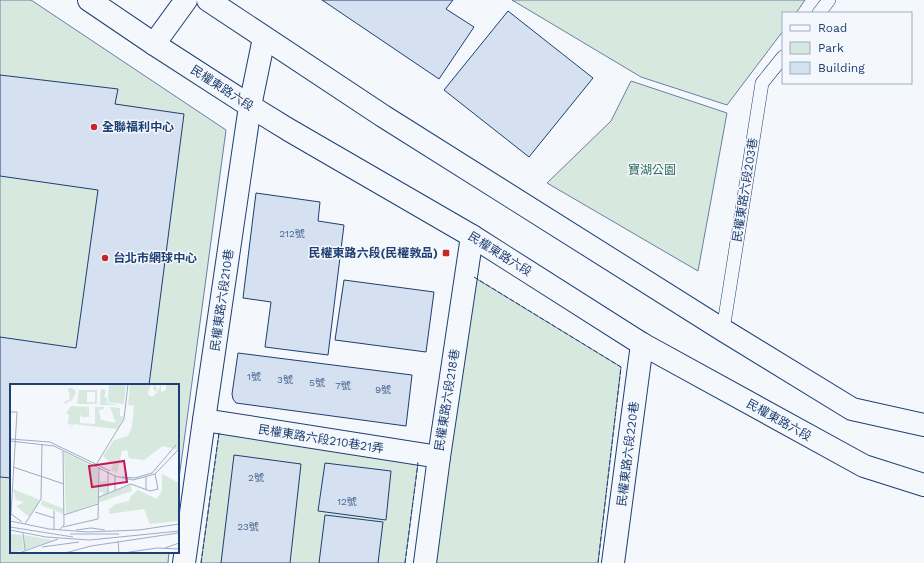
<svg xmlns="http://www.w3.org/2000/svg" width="924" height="563" viewBox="0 0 924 563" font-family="'Work Sans','Noto Sans TC',sans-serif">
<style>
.green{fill:#d7e8df;stroke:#687fa3}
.building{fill:#d5e0f0;stroke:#1d3f73}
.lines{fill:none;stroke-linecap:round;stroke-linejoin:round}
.service-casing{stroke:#1d3f73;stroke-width:14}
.minor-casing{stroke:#1d3f73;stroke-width:24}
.secondary-casing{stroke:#1d3f73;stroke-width:24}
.service{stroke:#f4f7fb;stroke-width:13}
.minor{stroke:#f4f7fb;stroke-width:22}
.secondary{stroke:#f4f7fb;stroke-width:22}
.fence{stroke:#1d3f73;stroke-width:1;stroke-dasharray:5 2;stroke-linecap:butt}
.poi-dot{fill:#c62828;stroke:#f4f7fb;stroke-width:1.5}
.labels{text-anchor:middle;stroke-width:3;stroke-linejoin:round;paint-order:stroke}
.number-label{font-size:10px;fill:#4b6792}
.street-label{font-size:12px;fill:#1d3f73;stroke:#f4f7fb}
.poi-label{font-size:12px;font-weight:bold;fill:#1d3f73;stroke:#f4f7fb;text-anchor:start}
.park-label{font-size:12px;fill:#2c6c60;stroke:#f4f7fb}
.inset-road{fill:none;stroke:#9eadc5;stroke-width:1}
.view{fill:#c2185b;fill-opacity:0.15;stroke:#c2185b;stroke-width:2}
.inset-edge{fill:none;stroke:#1d3f73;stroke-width:2}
</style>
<rect width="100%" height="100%" fill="#f4f7fb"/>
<g class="green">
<polygon points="0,0 31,0 226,130 178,486 178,385 11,385 11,552 169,552 168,563 0,563"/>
<polygon points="512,0 805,0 796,13 783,13 783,31 727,105 641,77"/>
<polygon points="631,81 727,113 698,271 547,183 611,121"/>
<polygon points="467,273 621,367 598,563 428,563"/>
<polygon points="219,433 418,463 405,563 201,563"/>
</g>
<g class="building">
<polygon points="322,0 453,0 446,9 474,27 439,79"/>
<polygon points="508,11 593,78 529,157 444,90"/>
<polygon points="0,75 118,89 115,104 184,114 149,385 11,385 11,478 0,477 0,337 76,348 98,190 0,176"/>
<polygon points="256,193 320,202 318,221 344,225 328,355 265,347 271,302 243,298"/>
<polygon points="344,280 434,292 426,352 335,340"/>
<polygon points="238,353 412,375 406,426 236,403 233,399 232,394"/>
<polygon points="234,455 301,464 290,563 221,563"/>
<polygon points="325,463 391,471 386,520 318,511"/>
<polygon points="325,515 383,522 378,563 319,563"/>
</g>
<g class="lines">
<defs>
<g id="service">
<polyline points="819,13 829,0"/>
<polyline points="723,330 762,83 783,57"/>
</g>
<g id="minor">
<polyline points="154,44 186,0"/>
<polyline points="204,420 439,457"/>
<polyline points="184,563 204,420 250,106 264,38"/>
<polyline points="425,563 439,457 472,236"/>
<polyline points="613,563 642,344"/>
</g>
<g id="secondary">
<polyline points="89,0 154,44 250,106 289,130 472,236 642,344 864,466 924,485"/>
<polyline points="208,0 383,116 723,330 852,409 924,425"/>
</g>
</defs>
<use href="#service" class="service-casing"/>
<use href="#minor" class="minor-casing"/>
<use href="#secondary" class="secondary-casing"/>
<use href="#service" class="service"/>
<use href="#minor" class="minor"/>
<use href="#secondary" class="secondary"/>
<g class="fence">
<polyline points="474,277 621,367 598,563"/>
<polyline points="201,563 219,433 221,433"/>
<polyline points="405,563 418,463 417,463"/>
</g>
</g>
<g class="poi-dot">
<circle cx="94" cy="127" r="4"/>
<rect x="442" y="249" width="8" height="8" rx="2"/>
<circle cx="105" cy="258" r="4"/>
</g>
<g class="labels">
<g class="number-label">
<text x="292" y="237">212號</text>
<text x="254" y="380">1號</text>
<text x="285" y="383">3號</text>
<text x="317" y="386">5號</text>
<text x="343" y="389">7號</text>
<text x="383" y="393">9號</text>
<text x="256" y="481">2號</text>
<text x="347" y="505">12號</text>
<text x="248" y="530">23號</text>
</g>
<g class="street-label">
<text transform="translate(222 88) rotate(33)" y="4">民權東路六段</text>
<text transform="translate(745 190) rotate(-81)" y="4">民權東路六段203巷</text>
<text transform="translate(500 254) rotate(32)" y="4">民權東路六段</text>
<text transform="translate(222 300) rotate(-82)" y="4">民權東路六段210巷</text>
<text transform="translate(447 400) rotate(-81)" y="4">民權東路六段218巷</text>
<text transform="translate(779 420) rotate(29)" y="4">民權東路六段</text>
<text transform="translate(321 439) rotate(9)" y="4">民權東路六段210巷21弄</text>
<text transform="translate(628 454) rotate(-83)" y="4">民權東路六段220巷</text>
</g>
<g class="poi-label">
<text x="102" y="131">全聯福利中心</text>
<text x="438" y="257" text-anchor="end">民權東路六段(民權敦品)</text>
<text x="113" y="262">台北市網球中心</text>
</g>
<g class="park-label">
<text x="652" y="174">寶湖公園</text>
</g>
</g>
<g transform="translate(10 384)">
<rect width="169" height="169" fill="#f4f7fb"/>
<path d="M 99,0 L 116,0 L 114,20 L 98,18 ZM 120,0 L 141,0 L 138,10 L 142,13 L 148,8 L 144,6 L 143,0 L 150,0 L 145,2 L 148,7 L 151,0 L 151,8 L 156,6 L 156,0 L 169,0 L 169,66 L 153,62 L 134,76 L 119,74 L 117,66 L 112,67 L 107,89 L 101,86 L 103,81 L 93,72 L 104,56 L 118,52 L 122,43 L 124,22 L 118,21 ZM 58,4 L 62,4 L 66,8 L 62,16 L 55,20 L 54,18 L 60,15 ZM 91,5 L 96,6 L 94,13 L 97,14 L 97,19 L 110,21 L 90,21 ZM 69,6 L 87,6 L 87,20 L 67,20 ZM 77,8 L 85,8 L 85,18 L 77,18 ZM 61,22 L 79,23 L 79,33 L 72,33 L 70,30 L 70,39 L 85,40 L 85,23 L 94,23 L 94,25 L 89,26 L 91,36 L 106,39 L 100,23 L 110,24 L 110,32 L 113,32 L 114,25 L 113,35 L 107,45 L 63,40 L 60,48 L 62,41 L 58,40 L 59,30 L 56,30 ZM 54,68 L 88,85 L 88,113 L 121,101 L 122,107 L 56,130 ZM 152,90 L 167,98 L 169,96 L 169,137 L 140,140 L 134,125 L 99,130 L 99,125 L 106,120 L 119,117 L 121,112 L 128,106 L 147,115 L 152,107 ZM 90,97 L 97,97 L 97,109 L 93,111 L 93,108 L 89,108 ZM 3,105 L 30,116 L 19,133 L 6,122 L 14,118 L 6,116 ZM 32,116 L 54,125 L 53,130 L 31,121 ZM 0,150 L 12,151 L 14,166 L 0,169 ZM 14,151 L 30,154 L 43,156 L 15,166 Z" fill="#d7e8df" fill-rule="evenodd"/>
<path class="inset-road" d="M 0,28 L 7,28 L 1,130 L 12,138M 0,55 L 40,58 L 100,87M 0,57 L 44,62 L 105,92 L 123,96 L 145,90 L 169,65M 86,81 L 114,35 L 118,0M 3,83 L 54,100M 112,93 L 125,94 L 142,89 L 166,61M 136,93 L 136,106M 105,106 L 105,92M 98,109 L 98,88M 89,113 L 121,100 L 140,107 L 148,105 L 145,90M 25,128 L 44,134M 54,131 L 88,120M 0,137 L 39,145 L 78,148 L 129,146 L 169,140M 15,140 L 31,115 L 32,60M 0,143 L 63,153M 53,143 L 88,135 L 89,84M 44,145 L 44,127M 50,145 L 54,141 L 53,67M 0,146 L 36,153 L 80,156 L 169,147M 66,146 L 81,144 L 95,146M 13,149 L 15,166M 60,150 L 109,150M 108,157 L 109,169M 32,163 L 69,158M 155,164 L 169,159M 9,169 L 48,155M 55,169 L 81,162 L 168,149M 113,169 L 147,164 L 169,165"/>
<path class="view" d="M 114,77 L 117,98 L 82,103 L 79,82 Z"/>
<rect width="169" height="169" class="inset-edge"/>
</g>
<rect x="782" y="12" width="130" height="72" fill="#f4f7fb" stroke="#9eadc5"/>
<rect x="790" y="25" width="20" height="6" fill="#f4f7fb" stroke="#9eadc5"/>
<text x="818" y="32" font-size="12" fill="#1d3f73">Road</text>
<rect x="790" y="42" width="20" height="12" fill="#d7e8df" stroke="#9eadc5"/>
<text x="818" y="52" font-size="12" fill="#1d3f73">Park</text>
<rect x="790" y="62" width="20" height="12" fill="#d5e0f0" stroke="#9eadc5"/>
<text x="818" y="72" font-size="12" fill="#1d3f73">Building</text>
</svg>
